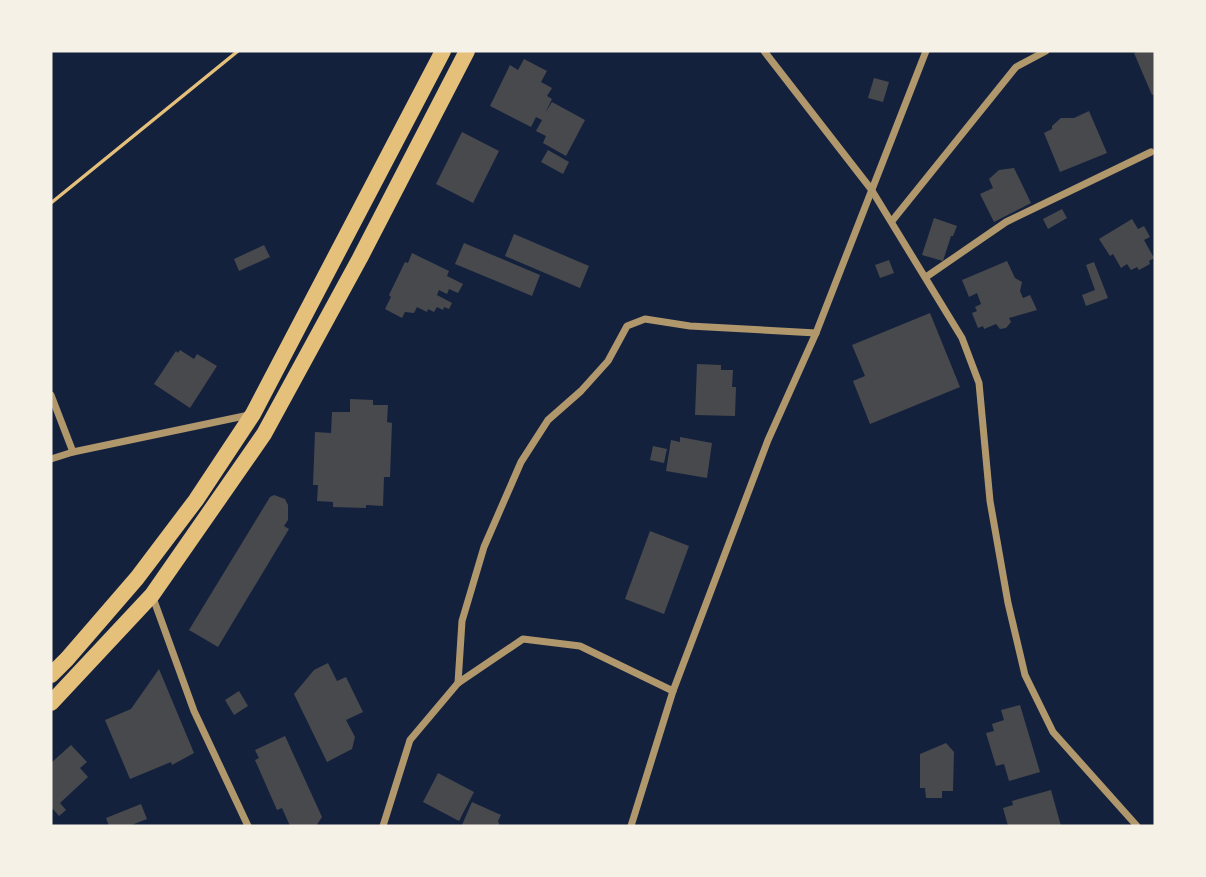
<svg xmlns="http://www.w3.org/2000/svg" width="1206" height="877" viewBox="0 0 1206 877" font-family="Manrope,sans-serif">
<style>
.building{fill:#48494c}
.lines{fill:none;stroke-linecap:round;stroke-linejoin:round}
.path{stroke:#e5c07b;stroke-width:3.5}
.minor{stroke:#b1986c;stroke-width:7}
.trunk{stroke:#e5c07b;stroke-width:16}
</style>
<rect width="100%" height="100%" fill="#14213d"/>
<g class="building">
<polygon points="1138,51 1155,51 1155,94 1152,95 1134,53"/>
<polygon points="524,59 547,71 541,82 552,88 547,96 552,99 545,113 552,102 585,120 566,156 543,143 546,136 536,131 542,120 536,117 531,127 490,106 510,65 518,70"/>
<polygon points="874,78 889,82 883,102 868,98"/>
<polygon points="1089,111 1107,153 1060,172 1044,133 1052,129 1052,126 1061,118 1074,118"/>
<polygon points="462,132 499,151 473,203 436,184"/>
<polygon points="548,150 569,162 563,174 541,162"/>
<polygon points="1014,168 1031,203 994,222 980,194 993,188 989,179 999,170"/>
<polygon points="1062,209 1067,218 1048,229 1043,219"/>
<polygon points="934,218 957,226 953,236 951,236 943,261 922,255"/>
<polygon points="1132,219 1138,229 1144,226 1150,237 1144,240 1154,258 1149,261 1150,264 1139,270 1137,267 1131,270 1127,264 1121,268 1113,254 1110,256 1099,239"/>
<polygon points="514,234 589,266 580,288 505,256"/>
<polygon points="464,243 540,275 532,296 455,264"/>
<polygon points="264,245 270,257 239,271 234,259"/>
<polygon points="412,253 449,271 447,276 463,284 458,293 449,289 447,294 439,290 437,295 452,303 449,309 444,307 443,310 437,307 434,312 428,309 427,312 417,307 414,313 405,312 402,318 385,309 391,297 389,295 405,262 408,263"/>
<polygon points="889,260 894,273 880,278 875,265"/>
<polygon points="1007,261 1015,278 1022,282 1020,291 1023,298 1030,295 1037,310 1009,318 1011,322 1006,328 1000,329 996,324 984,329 983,326 978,328 972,313 977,311 975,307 981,304 977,293 969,297 962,280"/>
<polygon points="1094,262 1108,298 1086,306 1082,295 1095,290 1086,265"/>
<polygon points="930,313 960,387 870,424 853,381 865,376 852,345"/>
<polygon points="180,350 194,359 197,354 217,366 190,408 154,384 176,351 178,353"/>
<polygon points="697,364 721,365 721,370 733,370 732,387 736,387 735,416 695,415"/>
<polygon points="350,399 373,400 373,405 388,405 387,422 392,423 390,477 384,477 383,506 366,505 366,508 333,507 333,502 317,501 318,485 313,485 315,432 331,433 332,412 350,412"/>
<polygon points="680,437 712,443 707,478 666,471 671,440 680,442"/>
<polygon points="653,446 667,449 664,463 650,460"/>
<polygon points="274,495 285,499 288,505 288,520 284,526 289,529 218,647 189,630 270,497"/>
<polygon points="650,531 689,546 664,614 625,599"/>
<polygon points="328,663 337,681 346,677 363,712 346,720 355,737 352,749 327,762 294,694 314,670"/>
<polygon points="159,669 194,753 172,765 171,762 130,779 105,720 131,709"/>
<polygon points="239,691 248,706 234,715 225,700"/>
<polygon points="1020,705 1040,772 1009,781 1004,764 996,766 986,733 994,731 992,724 1004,720 1001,710"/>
<polygon points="285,736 322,817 316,826 290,826 282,808 277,810 255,760 259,758 255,750"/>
<polygon points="946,743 954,752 953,791 942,791 942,798 926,798 925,788 920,788 920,754"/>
<polygon points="71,745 87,762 80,768 88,777 60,803 66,810 59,816 53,809 51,810 51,763"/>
<polygon points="438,773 474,792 459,821 423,802"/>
<polygon points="1051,790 1061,826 1008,826 1003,808 1013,805 1012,801"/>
<polygon points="472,802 501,815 498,821 500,826 462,825"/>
<polygon points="141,804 147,819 129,826 109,826 106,818"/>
</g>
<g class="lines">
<polyline class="path" points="51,203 238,51"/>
<g class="minor">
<polyline points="764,51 871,189 962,338 979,383 990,501 1008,603 1025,675 1053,732 1137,826"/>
<polyline points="892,221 1016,67 1046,51"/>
<polyline points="926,277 1006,222 1151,152"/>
<polyline points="51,395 73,452"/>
<polyline points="51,459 73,452 249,415"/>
<polyline points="152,595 194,711 248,826"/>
<polyline points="458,683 462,621 484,547 521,462 548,420 581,391 608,361 627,326 645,319 690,326 816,333"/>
<polyline points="383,826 410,740 458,683 523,639 580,646 673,691"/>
<polyline points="631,826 673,691 768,440 816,333 926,51"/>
</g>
<g class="trunk">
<polyline points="51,675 67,659 137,578 196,500 253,414 443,51"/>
<polyline points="51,703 152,595 264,434 360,258 467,51"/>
</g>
</g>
<rect width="1206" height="877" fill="none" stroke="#f6f1e7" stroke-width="105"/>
</svg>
